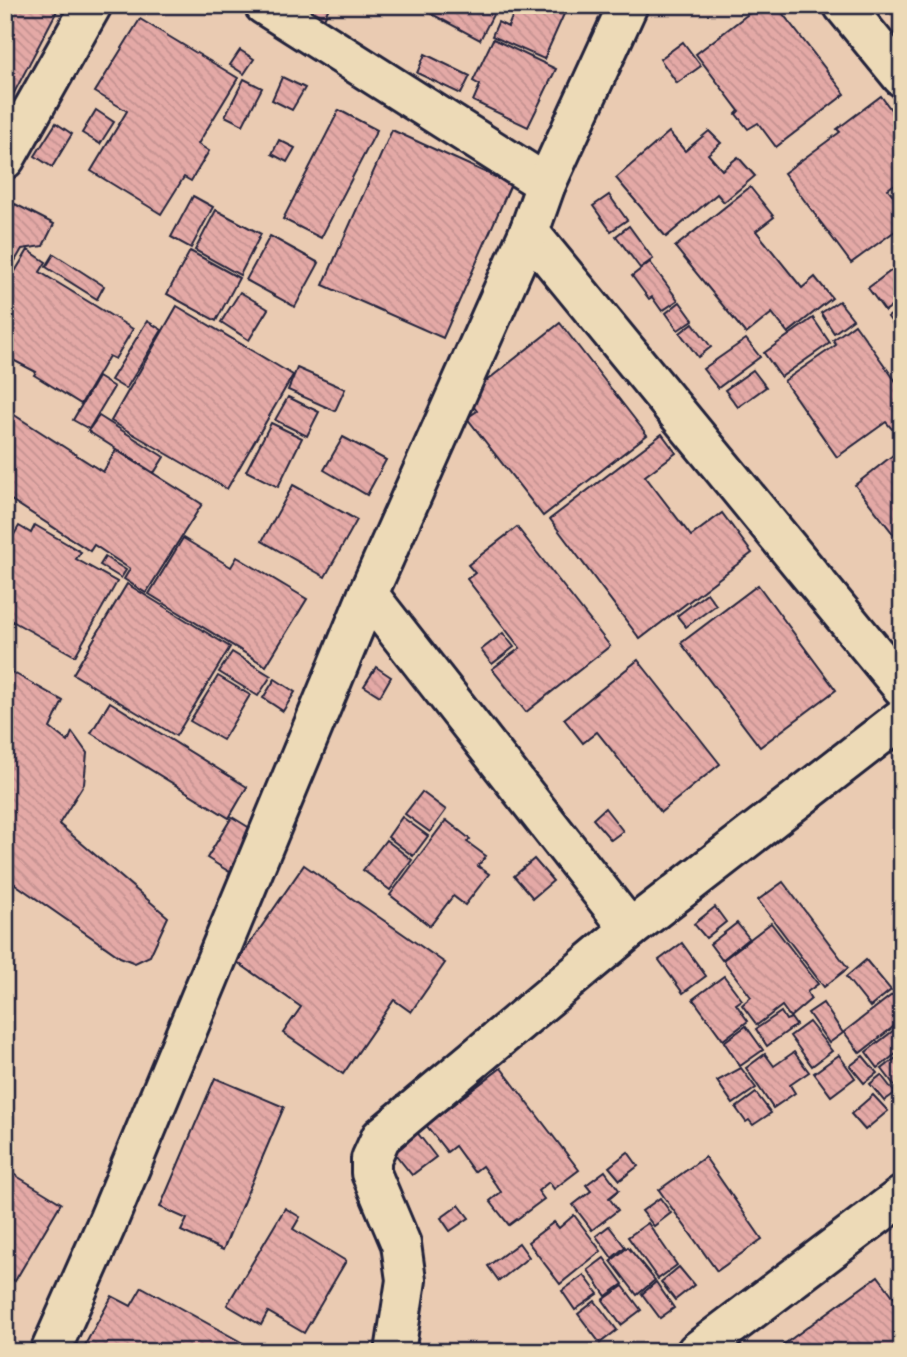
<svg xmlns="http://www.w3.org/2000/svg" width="907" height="1357" viewBox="0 0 907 1357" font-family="Itim,sans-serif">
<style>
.building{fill:url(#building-back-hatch);stroke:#22223b;stroke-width:2}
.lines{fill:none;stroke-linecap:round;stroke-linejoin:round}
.minor-casing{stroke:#22223b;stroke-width:44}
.minor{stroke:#eddab7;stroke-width:38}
</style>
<defs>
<pattern id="building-back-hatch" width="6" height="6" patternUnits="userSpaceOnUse" patternTransform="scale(1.75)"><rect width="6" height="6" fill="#e4a9a6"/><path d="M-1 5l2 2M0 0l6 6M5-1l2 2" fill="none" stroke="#c39190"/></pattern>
</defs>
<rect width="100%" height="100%" fill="#eacbb2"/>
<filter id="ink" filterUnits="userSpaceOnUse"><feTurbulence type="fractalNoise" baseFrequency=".0143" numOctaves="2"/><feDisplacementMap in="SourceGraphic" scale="14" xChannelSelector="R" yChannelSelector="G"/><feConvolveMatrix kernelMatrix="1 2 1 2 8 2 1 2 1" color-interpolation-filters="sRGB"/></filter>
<g filter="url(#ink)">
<g class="building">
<polygon points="5,5 60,5 14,93 5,88"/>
<polygon points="307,5 330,5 324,19 304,11"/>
<polygon points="415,5 498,5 480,40"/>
<polygon points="517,5 568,5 544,59 492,36 498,22 508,27"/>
<polygon points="760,5 776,5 845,94 776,147 758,123 748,129 736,114 739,111 696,54"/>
<polygon points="140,19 238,78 198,144 209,151 191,181 184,177 161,214 91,171 127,111 95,92"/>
<polygon points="493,39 556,69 528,127 473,101 480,85 473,81"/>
<polygon points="683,42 701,66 677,83 660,59"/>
<polygon points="240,50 254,59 244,74 230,65"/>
<polygon points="425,54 470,76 461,94 417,73"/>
<polygon points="282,77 305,88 292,110 272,100"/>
<polygon points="244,79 262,88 243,125 225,116"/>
<polygon points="881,96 902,125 902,142 897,145 902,151 902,179 888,189 902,207 902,226 851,263 784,173 840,132 837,129"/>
<polygon points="96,110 114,122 100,144 82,133"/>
<polygon points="339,110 377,130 321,238 283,219"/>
<polygon points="56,123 72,134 52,167 35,156"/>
<polygon points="392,130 511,184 443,338 323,285"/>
<polygon points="709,131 721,143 708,154 722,170 738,157 755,176 724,202 717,194 666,237 616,178 669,132 685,151"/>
<polygon points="279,140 295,148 287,162 272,154"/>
<polygon points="750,187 774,217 756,231 802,288 815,277 832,298 788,333 772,313 746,334 675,247"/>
<polygon points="609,195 627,220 611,231 593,206"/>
<polygon points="193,196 213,207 191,248 171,237"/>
<polygon points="15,204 54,224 43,246 22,249 15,261 5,256 5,222"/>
<polygon points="216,210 261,234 240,275 195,250"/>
<polygon points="629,226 653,259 640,268 616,236"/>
<polygon points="270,236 319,263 295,307 246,280"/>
<polygon points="28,250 46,262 40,272 133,329 115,359 109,356 81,404 34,375 36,372 5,356 5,288"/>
<polygon points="190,251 239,278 216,321 167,294"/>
<polygon points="54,254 104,286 97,299 46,267"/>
<polygon points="650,262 678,300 662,311 652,297 649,299 632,276"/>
<polygon points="892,270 902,283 902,299 885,311 868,288"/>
<polygon points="240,292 268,309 249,340 221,322"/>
<polygon points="839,301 853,319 834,333 821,313"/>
<polygon points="680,302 693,320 678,330 666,313"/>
<polygon points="177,306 293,375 227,489 111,421"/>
<polygon points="902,307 902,334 901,335 888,317"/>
<polygon points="813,318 830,343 781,377 764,353"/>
<polygon points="147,321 162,330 126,389 111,380"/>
<polygon points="560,323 647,435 543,516 467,418 477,411 466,397"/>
<polygon points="693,323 711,347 698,357 680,333"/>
<polygon points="855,324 902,390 902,422 892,429 886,422 837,457 784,381 836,345 833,340"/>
<polygon points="746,339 760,357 718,388 703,369"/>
<polygon points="297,368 345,389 335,411 288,390"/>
<polygon points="753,370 766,387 738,407 725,390"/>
<polygon points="98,377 114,387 89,429 73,420"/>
<polygon points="288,397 319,412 307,436 275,420"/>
<polygon points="5,409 103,472 116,450 202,504 146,593 124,579 130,569 94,545 90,551 5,496"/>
<polygon points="99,416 164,457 154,473 88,431"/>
<polygon points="271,423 302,438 278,487 246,471"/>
<polygon points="662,434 676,453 645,476 691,536 722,513 752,553 640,639 550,519"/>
<polygon points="343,437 386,460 367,495 324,470"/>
<polygon points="902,448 902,545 855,485"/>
<polygon points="293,485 357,520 325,577 262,541"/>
<polygon points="35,525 81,552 76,559 117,582 75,656 5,617 5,550 19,526 31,533"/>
<polygon points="517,527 610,646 526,712 492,669 520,648 467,579 475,573 468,565"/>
<polygon points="183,538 231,567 237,557 307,599 266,666 149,594"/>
<polygon points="105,557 126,570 121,578 100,565"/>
<polygon points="127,584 230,647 176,736 73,674"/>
<polygon points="758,585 836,690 760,747 681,643"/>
<polygon points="707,593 716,605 686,627 677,616"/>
<polygon points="503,633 514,647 492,664 481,650"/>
<polygon points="232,652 271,676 258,696 219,672"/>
<polygon points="638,660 720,764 661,812 597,732 583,743 564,719"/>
<polygon points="376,667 391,677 380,696 364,686"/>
<polygon points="12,672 63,701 50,728 68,742 72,732 87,753 84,784 59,824 168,917 150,956 135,963 120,957 5,877 5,682"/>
<polygon points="218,676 250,695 223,740 190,721"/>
<polygon points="275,679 295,692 283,711 263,698"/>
<polygon points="110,702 247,787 229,818 91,733"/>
<polygon points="422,792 446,810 430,832 405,814"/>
<polygon points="605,808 623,831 611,840 593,819"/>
<polygon points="232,817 258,833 233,874 207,858"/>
<polygon points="402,817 428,836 413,856 388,837"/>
<polygon points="446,820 470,839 467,842 486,856 478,866 489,874 465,905 453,896 430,926 390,895"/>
<polygon points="386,840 412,860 390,890 363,870"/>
<polygon points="534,859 553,881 533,898 514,876"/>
<polygon points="304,865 445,963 411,1012 394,1000 343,1074 283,1033 301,1007 237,962"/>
<polygon points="783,882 848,968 824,987 758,900"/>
<polygon points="715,907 726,922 706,938 694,924"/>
<polygon points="737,923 749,938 722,960 710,944"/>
<polygon points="771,923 818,984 807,992 811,999 790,1017 782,1006 757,1025 742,1005 751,997 723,960"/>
<polygon points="682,943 706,976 683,993 659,960"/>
<polygon points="866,960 891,990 870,1007 846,977"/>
<polygon points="724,976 742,1000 736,1004 748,1021 723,1040 693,999"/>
<polygon points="897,991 902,998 902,1020 860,1053 844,1032"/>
<polygon points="823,1003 843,1033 829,1043 808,1013"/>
<polygon points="781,1012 786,1020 791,1018 796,1025 767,1046 756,1029"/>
<polygon points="809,1022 832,1051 812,1066 790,1036"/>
<polygon points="746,1026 763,1050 740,1066 724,1042"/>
<polygon points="898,1027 902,1033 902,1049 878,1068 866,1052"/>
<polygon points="794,1052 809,1072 790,1085 795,1093 773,1108 746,1068 765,1054 774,1066"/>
<polygon points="901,1054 902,1054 902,1095 882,1069"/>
<polygon points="839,1055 855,1078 831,1096 814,1073"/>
<polygon points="863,1056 877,1073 864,1083 850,1066"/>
<polygon points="501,1068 579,1170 554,1189 549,1182 538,1191 544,1199 509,1225 490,1201 501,1192 482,1166 474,1172 455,1146 447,1152 426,1125"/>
<polygon points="741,1068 756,1088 733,1104 717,1081"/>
<polygon points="881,1075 895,1093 884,1101 870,1084"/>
<polygon points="215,1078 284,1107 223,1250 181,1231 187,1219 160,1207"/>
<polygon points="756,1093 771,1113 753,1125 749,1120 746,1122 736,1108"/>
<polygon points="873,1095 888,1111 865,1130 851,1114"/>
<polygon points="416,1131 436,1157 412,1175 392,1150"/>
<polygon points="628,1152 638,1166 620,1180 609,1167"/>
<polygon points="705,1157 762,1239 717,1271 659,1190"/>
<polygon points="5,1169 61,1203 15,1281 5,1275"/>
<polygon points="605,1171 619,1190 609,1198 618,1210 592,1230 573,1205 591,1191 586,1185"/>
<polygon points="660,1198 671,1213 654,1226 642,1211"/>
<polygon points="459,1205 469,1218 450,1231 441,1218"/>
<polygon points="285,1208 300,1217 293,1229 346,1261 304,1333 268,1312 261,1325 227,1305"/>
<polygon points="574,1215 601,1251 560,1284 528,1242 554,1222 559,1228"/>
<polygon points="648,1223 677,1265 658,1279 628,1237"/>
<polygon points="609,1226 625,1247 612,1258 596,1236"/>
<polygon points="519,1243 529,1257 499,1281 488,1266"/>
<polygon points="628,1247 655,1280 637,1295 611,1261"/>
<polygon points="604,1258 623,1284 606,1296 588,1270"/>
<polygon points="679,1267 694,1285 675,1300 661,1282"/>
<polygon points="584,1275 598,1294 575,1310 562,1291"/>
<polygon points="878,1276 902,1308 902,1352 788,1352 783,1345"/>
<polygon points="656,1282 674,1308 660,1318 642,1294"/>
<polygon points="623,1286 641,1310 621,1325 603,1300"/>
<polygon points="142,1287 259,1352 81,1352 112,1296 131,1306"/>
<polygon points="595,1301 617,1330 600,1343 578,1314"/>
</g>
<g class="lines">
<defs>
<g id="minor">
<polyline points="264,5 546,184"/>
<polyline points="843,5 902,77"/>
<polyline points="5,159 92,5"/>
<polyline points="529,232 902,687"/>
<polyline points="368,594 630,929"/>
<polyline points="50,1352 108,1221 368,594 529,232 546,184 628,5"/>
<polyline points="395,1352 406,1280 401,1244 371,1173 371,1159 381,1137 630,929 902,718"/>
<polyline points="696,1352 902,1196"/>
</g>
</defs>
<use href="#minor" class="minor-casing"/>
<use href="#minor" class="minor"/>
</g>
</g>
<rect width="907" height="1357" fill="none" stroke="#eddab7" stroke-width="28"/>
<rect x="14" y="14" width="879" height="1329" fill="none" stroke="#22223b" stroke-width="2.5" filter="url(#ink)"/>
</svg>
